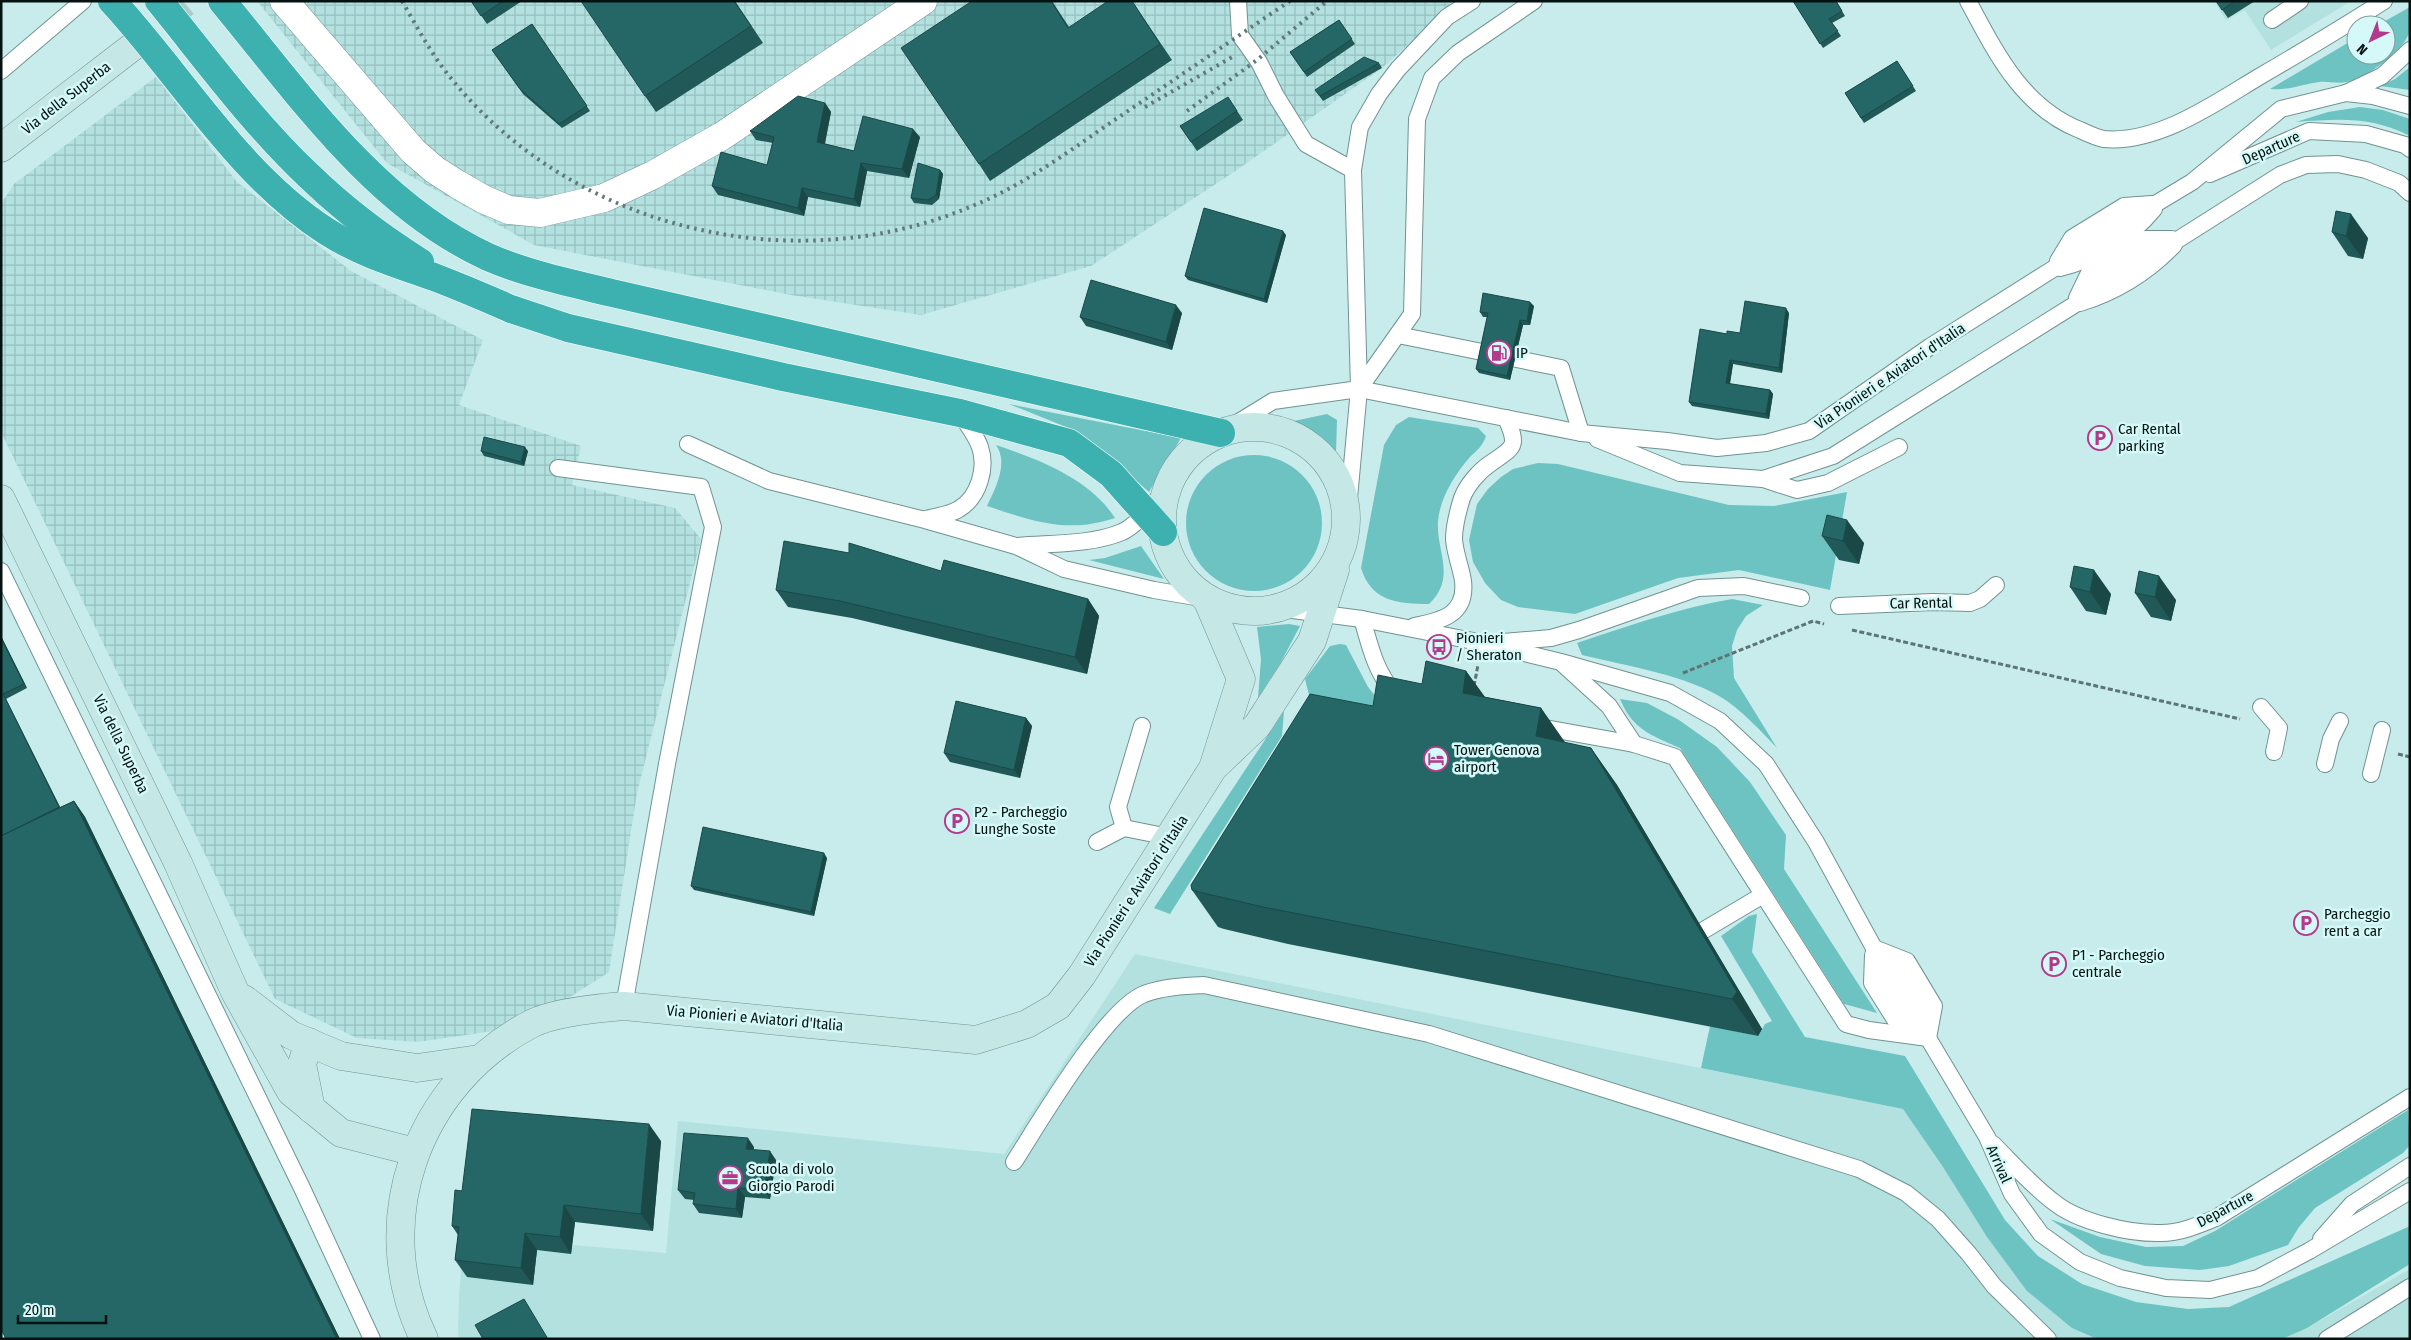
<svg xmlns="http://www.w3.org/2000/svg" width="2411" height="1340" viewBox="0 0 2411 1340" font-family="'Fira Sans Condensed',sans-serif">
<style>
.built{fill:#b2e1e0}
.industrial{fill:url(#industrial-grid)}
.green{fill:#6dc3c2}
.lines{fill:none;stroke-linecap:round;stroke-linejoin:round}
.secondary-tunnel{stroke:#aacbca;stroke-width:28;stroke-dasharray:28 14;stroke-linecap:butt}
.lane-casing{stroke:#709392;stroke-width:18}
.street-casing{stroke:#709392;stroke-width:29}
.secondary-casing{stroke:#709392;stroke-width:29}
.highway-casing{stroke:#fff;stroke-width:29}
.path{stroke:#5c7473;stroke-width:3;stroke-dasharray:5 2.5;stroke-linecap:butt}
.lane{stroke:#fff;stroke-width:16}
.street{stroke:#fff;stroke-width:28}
.secondary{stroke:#c5e8e7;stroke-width:28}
.highway{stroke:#3db1b0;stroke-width:28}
.rail{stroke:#607877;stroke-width:4;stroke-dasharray:2.5 5;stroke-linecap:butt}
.highway-bridge-casing{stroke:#fff;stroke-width:29;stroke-linecap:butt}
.highway-bridge{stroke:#3db1b0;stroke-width:28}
.wall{fill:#205958}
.shaded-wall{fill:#1a4847}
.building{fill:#256766;stroke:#1a4847}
.labels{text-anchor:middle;stroke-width:5;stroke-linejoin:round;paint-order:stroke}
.street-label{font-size:15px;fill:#051211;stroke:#d4f9f8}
.poi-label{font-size:15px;fill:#051211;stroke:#d4f9f8;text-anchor:start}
</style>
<defs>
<pattern id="industrial-grid" width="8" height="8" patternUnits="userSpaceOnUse" patternTransform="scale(1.25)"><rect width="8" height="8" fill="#b2e1e0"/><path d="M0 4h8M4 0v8" fill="none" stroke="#98c0bf"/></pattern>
</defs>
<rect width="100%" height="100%" fill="#c7eceb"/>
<g class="built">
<polygon points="2214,1 2351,1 2271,50 2245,10 2226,20"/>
<polygon points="1135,954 1903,1109 1943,1167 2072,1328 2097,1339 460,1339 458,1334 459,1297 472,1123 483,1126 573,1245 666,1253 678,1121 1004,1154"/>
<polygon points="2410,1269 2410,1339 2282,1339 2307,1328"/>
</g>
<g class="industrial">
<polygon points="257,1 1457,1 1382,68 1234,172 1091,266 921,315 791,295 534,245 387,163"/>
<polygon points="156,77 237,182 351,271 483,340 459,405 581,446 572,485 675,508 701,539 637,793 609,972 567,999 493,1031 418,1042 357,1038 275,999 1,432 1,204 14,184"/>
</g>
<g class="green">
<path d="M 2410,7 C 2410,14 2411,23 2410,30 C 2406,50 2365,79 2346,82 C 2338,84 2328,81 2319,82 C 2302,84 2288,91 2270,89 L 2356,38 L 2356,55 L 2386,55 L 2386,25 L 2378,25 Z"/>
<polygon points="2410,67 2410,90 2380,86 2395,79"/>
<path d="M 2360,107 L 2383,110 L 2410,119 L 2410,136 C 2370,116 2340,119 2296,122 L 2328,112 Z"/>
<polygon points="1009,404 1181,438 1149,492 1095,445 1066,427"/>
<polygon points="1327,414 1337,420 1336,453 1313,432 1294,421"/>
<path d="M 1409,417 L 1478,428 L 1486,436 C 1482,447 1478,449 1470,457 C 1455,474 1440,498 1438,521 C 1436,552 1457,577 1429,604 C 1397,604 1371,601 1361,568 L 1384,445 L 1396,425 Z"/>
<path d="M 996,445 C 1039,460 1089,478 1115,518 C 1068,534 1032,521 987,506 C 995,489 1009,463 996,445 Z"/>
<circle cx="1254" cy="523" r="68"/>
<polygon points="1538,463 1558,464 1729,505 1774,506 1847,492 1830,590 1739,570 1678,578 1575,614 1518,607 1501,600 1485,583 1473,562 1469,540 1477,504 1488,489 1501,477 1513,469"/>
<polygon points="1141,546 1164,579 1089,560 1105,558"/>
<path d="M 1732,599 L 1763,605 L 1746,616 L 1737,630 L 1732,646 L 1734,678 L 1777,748 C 1761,731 1746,715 1727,701 C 1689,675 1626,666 1582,655 L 1577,643 C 1628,626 1679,608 1732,599 Z"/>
<polygon points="1289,624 1300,626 1281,662 1258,698 1261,659 1257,627"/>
<polygon points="1340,644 1346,645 1368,687 1376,697 1396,705 1313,711 1305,679 1330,646"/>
<path d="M 1620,699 L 1647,703 L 1679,720 L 1717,747 L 1750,782 L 1786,835 L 1784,869 L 1877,1013 L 1844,1004 L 1680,748 C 1651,735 1633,730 1620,699 Z"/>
<polygon points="1284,711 1282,736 1170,914 1154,908"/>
<polygon points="1757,914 1752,952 1805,1037 1905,1056 2005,1220 2038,1256 2082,1284 2136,1302 2188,1309 2229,1307 2410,1226 2410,1264 2307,1328 2282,1339 2097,1339 2072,1328 2027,1291 1987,1237 1943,1167 1903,1109 1701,1068 1710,1026 1758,1036 1765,1024 1772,1021 1721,936 1749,916"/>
<polygon points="2408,1110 2410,1145 2403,1153 2315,1208 2299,1227 2288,1245 2229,1266 2200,1270 2145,1266 2101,1254 2050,1219 2100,1237 2146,1247 2183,1246 2215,1231"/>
</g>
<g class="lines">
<polyline class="secondary-tunnel" points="131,48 187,1"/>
<defs>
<g id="lane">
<polyline points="1238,1 1240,35 1259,62 1276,96 1306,144 1353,170"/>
<path d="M 1968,1 C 1996,53 2022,107 2080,130 C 2087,133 2097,138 2104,139 C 2157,144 2214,104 2257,78 C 2300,53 2342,28 2384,1"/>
<polyline points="2272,20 2300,1"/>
<polyline points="1,71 83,1"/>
<polyline points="2346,93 2382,76 2410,50"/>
<polyline points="2210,174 2309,131 2366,134 2405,145 2410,149"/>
<polyline points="2058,261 2072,238 2124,206 2152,204"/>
<path d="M 2060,268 C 2097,259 2130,238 2154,209"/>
<polyline points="2077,298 2089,273 2145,239 2172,239"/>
<path d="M 2080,303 C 2116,292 2148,272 2174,245"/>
<polyline points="1398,335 1561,368 1581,433"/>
<polyline points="1359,389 1412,314 1417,119 1432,78 1458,53 1534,1"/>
<polyline points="1221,433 1273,401 1359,389 1581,433 1667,441 1717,448 1766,443 1809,431 1931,346 2053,269 2077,251 2192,182 2281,109 2346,93 2373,96 2410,106"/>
<polyline points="1597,439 1680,473 1763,479 1833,456 2074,305 2097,284 2152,251 2179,239 2280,175 2306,165 2338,164 2366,170 2399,183 2410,193"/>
<polyline points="688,444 769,481 925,520 1016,546 1064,569 1154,590 1207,599"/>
<polyline points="558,468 701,487 713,527 667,764 624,1006"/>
<polyline points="1763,479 1797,490 1828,483 1899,447"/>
<path d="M 926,519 C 936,516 950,515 959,509 C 979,497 987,468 980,447 C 976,435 966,423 960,413"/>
<polyline points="1347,520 1359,389 1353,170 1360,127 1379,94 1398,69 1447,17 1472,1"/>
<path d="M 1018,546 C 1051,543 1091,545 1122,532 C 1139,524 1154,502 1167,489"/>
<polyline points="1,571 302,1188 372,1339"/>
<polyline points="1839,606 1933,602 1970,603 1980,599 1996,585"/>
<polyline points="1277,608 1362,619 1483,643 1561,662 1670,693 1720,721 1766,764 1816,842 1874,948 1884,976 1911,1019 1928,1038 1987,1137 2012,1194 2041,1234 2080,1262 2120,1278 2166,1288 2210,1290 2258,1278 2309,1251 2410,1191"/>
<path d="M 1362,619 C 1370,645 1375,671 1393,691"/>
<path d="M 1414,626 C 1441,621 1467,615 1463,581 C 1461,567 1455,554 1454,539 C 1454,526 1458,511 1462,498 C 1467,485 1479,471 1491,463 C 1514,447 1519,447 1506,418"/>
<polyline points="1503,642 1551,638 1579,630 1698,588 1744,586 1801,598"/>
<polyline points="1563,664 1609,706 1634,744"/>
<polyline points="2261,707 2279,728 2274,752"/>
<polyline points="1534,726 1634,744 1675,757 1846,1024 1869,1030 1928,1038"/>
<polyline points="2325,764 2331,739 2340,721"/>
<polyline points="2371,774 2382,730"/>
<polyline points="1124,828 1169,837"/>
<polyline points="1097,842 1124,828 1118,807 1142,726"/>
<polyline points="1704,930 1763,895"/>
<polyline points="1874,948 1907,961 1934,1006 1928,1038"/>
<path d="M 1879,953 C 1902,975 1919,1002 1927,1033"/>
<polyline points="1873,955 1872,983 1899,1026 1916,1033"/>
<path d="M 1993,1144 C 2013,1164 2032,1186 2055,1203 C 2079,1222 2130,1234 2161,1233 C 2180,1233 2199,1225 2216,1218 L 2410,1097"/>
<path d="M 1014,1162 C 1039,1123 1105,1010 1144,994 C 1163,987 1183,986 1204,985 L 1429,1034 L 1859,1169 L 1906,1193 L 1938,1219 L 1969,1254 L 1994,1286 L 2048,1339"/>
<polyline points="2321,1239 2352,1204 2410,1166"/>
<polyline points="2327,1339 2410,1287"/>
</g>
<polyline id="street" points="284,1 413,151 435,170 457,184 483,199 509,210 540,213 604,198 653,175 722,136 923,1"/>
<g id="secondary">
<polyline points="1,148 131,48"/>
<circle cx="1254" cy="519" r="92"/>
<polyline points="1,499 178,863 235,992 291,1092 341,1133 415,1152"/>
<polyline points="1214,767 1257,726 1312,641 1335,570"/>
<polyline points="244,999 291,1035 341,1056 417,1068 479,1059"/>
<polyline points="309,1042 302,1064 311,1109"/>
<path d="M 424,1339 C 367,1221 417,1084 531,1024 C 554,1012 599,1008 624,1006 L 976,1040 L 1027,1024 L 1058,1006 L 1082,975 L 1213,768 L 1241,679 L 1207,599"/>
</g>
<g id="highway">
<path d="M 222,1 C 300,95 375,205 488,257 C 527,274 571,283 612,293 L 1221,433"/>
<polyline points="511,309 568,328 783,377 960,413 1069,443 1111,474 1163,532"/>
</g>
</defs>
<use href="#lane" class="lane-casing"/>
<use href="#street" class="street-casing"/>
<use href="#secondary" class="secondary-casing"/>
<use href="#highway" class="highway-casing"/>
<g class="path">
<polyline points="1852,630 2240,719"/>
<polyline points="1683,673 1813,621 1824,624"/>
<polyline points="1474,686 1478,665"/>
<polyline points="2398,754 2410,757"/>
</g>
<use href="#lane" class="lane"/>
<use href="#street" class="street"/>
<use href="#secondary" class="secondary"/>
<use href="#highway" class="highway"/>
<g class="rail">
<path d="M 402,1 C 416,25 429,50 446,72 C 569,230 795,284 977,204 C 1027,183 1072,149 1116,119 C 1174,80 1232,40 1290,1"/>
<polyline points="1145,107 1234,56"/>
<polyline points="1187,111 1257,60 1327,1"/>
</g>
<defs>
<g id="highway-bridge">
<path d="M 112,1 C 182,77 238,174 326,231 C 360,253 397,264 434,277 C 460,287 486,298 511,309"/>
<path d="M 159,1 C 207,60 253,123 308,175 C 342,208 380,237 420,262"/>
</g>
</defs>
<use href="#highway-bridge" class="highway-bridge-casing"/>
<use href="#highway-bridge" class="highway-bridge"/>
</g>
<g class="wall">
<polygon points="471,1 522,1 487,24"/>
<polygon points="735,1 763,43 656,112 645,96"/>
<polygon points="972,1 1052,1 1069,27 1132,1 1172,60 990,181 979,164"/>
<polygon points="1793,1 1836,1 1845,16 1832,23 1841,36 1823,48"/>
<polygon points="2216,1 2255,1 2228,18"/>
<polygon points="1339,20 1355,44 1307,77 1290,52"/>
<polygon points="532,24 590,111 562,128 523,94 492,50"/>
<polygon points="1897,61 1916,91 1864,123 1845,93"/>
<polygon points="1379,63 1382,68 1323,101 1315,90"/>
<polygon points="825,103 831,112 825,144 854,151 920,137 909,178 867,171 860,207 808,197 804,216 718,195 712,186 767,165 773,143 756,140 750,131"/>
<polygon points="1234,106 1243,120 1197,151 1180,126"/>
<polygon points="940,170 943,174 939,199 932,205 914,203 911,198"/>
<polygon points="2332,232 2368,238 2363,259 2348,256"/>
<polygon points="1286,235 1267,303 1188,280 1185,276"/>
<polygon points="1534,306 1530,325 1523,325 1510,380 1479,373 1476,369 1487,317 1483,317 1480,312"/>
<polygon points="1182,313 1172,350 1086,326 1080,317"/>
<polygon points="1789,313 1782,373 1733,364 1730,384 1770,390 1773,394 1769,419 1692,406 1689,402 1740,333"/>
<polygon points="481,451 528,451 524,466 484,456"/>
<polygon points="1822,536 1864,543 1859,564 1839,560"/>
<polygon points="941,571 1088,599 1099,616 1087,674 852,618 788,607 776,590"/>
<polygon points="2070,587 2111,594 2106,615 2086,611"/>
<polygon points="2135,593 2176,600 2171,621 2151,617"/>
<polygon points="1,636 27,688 6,699 60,807 74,801 85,817 340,1339 6,1339"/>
<polygon points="1466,671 1485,697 1541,708 1565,743 1591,748 1617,785 1762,1029 1758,1036 1288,944 1224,929 1218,927 1192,890 1373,706 1422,684"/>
<polygon points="1026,718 1032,726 1020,778 950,762 944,753"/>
<polygon points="827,858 814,916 694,890 691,886"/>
<polygon points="661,1141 653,1231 575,1222 571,1254 537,1250 533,1285 467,1277 455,1260 458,1235 452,1226 462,1191"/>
<polygon points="754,1147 753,1150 776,1160 770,1199 745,1197 742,1218 699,1213 693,1204 694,1200 685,1199 678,1190"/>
</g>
<g class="shaded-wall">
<polygon points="825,103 831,112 823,151 817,142"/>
<polygon points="913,129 920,137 909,178 902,169"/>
<polygon points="861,163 867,171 860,207 854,199"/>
<polygon points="940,170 943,174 939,199 936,195"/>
<polygon points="802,188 808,197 804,216 798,208"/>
<polygon points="2351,214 2368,238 2363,259 2346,236"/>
<polygon points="1283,231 1286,235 1267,303 1264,299"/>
<polygon points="1530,302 1534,306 1530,325 1527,321"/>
<polygon points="1176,305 1182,313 1172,350 1166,342"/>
<polygon points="1786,308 1789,313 1782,373 1779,368"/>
<polygon points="1520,320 1523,325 1510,380 1507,376"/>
<polygon points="1730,360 1733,364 1729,388 1726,383"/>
<polygon points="1770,390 1773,394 1769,419 1766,414"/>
<polygon points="525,447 528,451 524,466 521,462"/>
<polygon points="1847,520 1864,543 1859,564 1843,541"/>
<polygon points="2094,570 2111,594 2106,615 2090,592"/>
<polygon points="2159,576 2176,600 2171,621 2155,597"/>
<polygon points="1088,599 1099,616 1087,674 1075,657"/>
<polygon points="1,636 27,688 24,684 1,638"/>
<polygon points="1466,671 1492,707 1463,693"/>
<polygon points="3,694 6,699 69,825 66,820"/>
<polygon points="1541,708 1567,745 1536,736"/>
<polygon points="1026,718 1032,726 1020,778 1014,770"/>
<polygon points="1591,748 1617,785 1762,1029 1758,1036 1732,999"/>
<polygon points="74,801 85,817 340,1339 337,1339"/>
<polygon points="824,853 827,858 814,916 811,912"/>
<polygon points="649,1124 661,1141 653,1231 641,1214"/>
<polygon points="748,1138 754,1147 752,1158 746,1149"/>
<polygon points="770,1151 776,1160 770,1199 764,1190"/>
<polygon points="738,1188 745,1197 742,1218 736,1209"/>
<polygon points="564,1205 575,1222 571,1254 560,1237"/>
<polygon points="525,1233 537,1250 533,1285 521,1268"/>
</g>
<g class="building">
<polygon points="471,1 503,1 481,16"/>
<polygon points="581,1 734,1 751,26 645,96"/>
<polygon points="972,1 1051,1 1068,28 1108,1 1132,1 1160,44 979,164 901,48"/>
<polygon points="1793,1 1836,1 1842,11 1829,19 1838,31 1820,44"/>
<polygon points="2216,1 2235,1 2222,10"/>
<polygon points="1339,20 1352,39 1304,72 1290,52"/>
<polygon points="532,24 587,106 559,124 520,89 492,50"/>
<polygon points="1364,57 1379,63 1320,96 1315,90"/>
<polygon points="1897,61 1913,86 1861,118 1845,93"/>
<polygon points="798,96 825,103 817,142 854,151 863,116 913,129 902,169 861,163 854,199 802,188 798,208 712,186 721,152 767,165 774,137 750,131"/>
<polygon points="1228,97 1237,111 1191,142 1180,126"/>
<polygon points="918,163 940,170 936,195 928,200 911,198"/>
<polygon points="1204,208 1283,231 1264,299 1185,276"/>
<polygon points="2336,211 2351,214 2346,236 2332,232"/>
<polygon points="1091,280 1176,305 1166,342 1080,317"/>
<polygon points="1483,293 1530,302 1527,321 1520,320 1507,376 1476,369 1488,313 1480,312"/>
<polygon points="1745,301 1786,308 1779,368 1730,360 1726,383 1770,390 1766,414 1689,402 1700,329 1727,334 1727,331 1740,333"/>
<polygon points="484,437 525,447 521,462 481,451"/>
<polygon points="1827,515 1847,520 1843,541 1822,536"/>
<polygon points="784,541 849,553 849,543 941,571 944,560 1088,599 1075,657 840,601 776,590"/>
<polygon points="2074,566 2094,570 2090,592 2070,587"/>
<polygon points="2139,571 2159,576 2155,597 2135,593"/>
<polygon points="1,638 24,684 3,694 59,807 1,836"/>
<polygon points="1426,661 1466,671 1463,693 1541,708 1536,736 1591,748 1737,992 1732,999 1263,907 1199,892 1192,890 1191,885 1310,694 1373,706 1378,675 1422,684"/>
<polygon points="956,701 1026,718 1014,770 944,753"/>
<polygon points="74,801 337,1339 6,1339 1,1329 1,836"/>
<polygon points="703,827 824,853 811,912 691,886"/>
<polygon points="472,1109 649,1124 641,1214 564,1205 560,1237 525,1233 521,1268 455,1260 459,1227 452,1226 455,1190 462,1191"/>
<polygon points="684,1133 748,1138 746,1149 770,1151 764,1190 738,1188 736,1209 693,1204 695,1193 678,1190"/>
<polygon points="524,1299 548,1339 483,1339 475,1325"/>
</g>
<defs>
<symbol id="fuel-ring" viewBox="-11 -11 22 22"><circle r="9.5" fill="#d4f9f8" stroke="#b4398a" stroke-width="1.5"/><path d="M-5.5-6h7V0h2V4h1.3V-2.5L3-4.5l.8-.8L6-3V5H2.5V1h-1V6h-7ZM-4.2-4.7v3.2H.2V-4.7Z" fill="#b4398a"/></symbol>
<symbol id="parking-ring" viewBox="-11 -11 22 22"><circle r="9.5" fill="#d4f9f8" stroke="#b4398a" stroke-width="1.5"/><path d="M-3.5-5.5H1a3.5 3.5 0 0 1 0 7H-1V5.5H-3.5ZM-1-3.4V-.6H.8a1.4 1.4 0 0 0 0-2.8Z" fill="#b4398a"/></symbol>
<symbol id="bus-ring" viewBox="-11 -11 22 22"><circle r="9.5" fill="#d4f9f8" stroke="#b4398a" stroke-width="1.5"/><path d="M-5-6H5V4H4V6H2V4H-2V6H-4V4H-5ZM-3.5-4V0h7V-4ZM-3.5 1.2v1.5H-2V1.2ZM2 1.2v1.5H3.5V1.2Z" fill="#b4398a"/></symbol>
<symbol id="hotel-ring" viewBox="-11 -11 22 22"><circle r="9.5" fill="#d4f9f8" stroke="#b4398a" stroke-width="1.5"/><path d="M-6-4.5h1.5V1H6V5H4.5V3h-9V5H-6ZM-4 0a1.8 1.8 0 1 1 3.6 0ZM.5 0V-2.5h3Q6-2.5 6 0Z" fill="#b4398a"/></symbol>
<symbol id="office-ring" viewBox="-11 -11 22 22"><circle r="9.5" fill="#d4f9f8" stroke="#b4398a" stroke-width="1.5"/><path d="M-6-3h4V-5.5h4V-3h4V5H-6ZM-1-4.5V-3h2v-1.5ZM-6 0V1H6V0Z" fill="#b4398a"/></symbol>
</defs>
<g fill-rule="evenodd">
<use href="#fuel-ring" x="1485" y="339" width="28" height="28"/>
<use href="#parking-ring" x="2086" y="424" width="28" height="28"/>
<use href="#bus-ring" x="1425" y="633" width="28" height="28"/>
<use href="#hotel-ring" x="1422" y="745" width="28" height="28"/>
<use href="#parking-ring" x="943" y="807" width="28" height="28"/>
<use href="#parking-ring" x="2292" y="909" width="28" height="28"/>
<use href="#parking-ring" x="2040" y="950" width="28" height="28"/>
<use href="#office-ring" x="716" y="1164" width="28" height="28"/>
</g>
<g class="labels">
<g class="street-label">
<text transform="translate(66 98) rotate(-38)" y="5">Via della Superba</text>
<text transform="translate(2271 148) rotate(-24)" y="5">Departure</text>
<text transform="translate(1890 376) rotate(-34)" y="5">Via Pionieri e Aviatori d'Italia</text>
<text transform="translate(1921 603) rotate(-1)" y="5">Car Rental</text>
<text transform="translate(121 744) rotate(64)" y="5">Via della Superba</text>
<text transform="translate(1136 891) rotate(-57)" y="5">Via Pionieri e Aviatori d'Italia</text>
<text transform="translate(755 1018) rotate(5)" y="5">Via Pionieri e Aviatori d'Italia</text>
<text transform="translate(1999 1164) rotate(66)" y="5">Arrival</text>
<text transform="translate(2225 1209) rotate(-28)" y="5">Departure</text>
</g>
<g class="poi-label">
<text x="1516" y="358">IP</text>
<text x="2118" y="434">Car Rental<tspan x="2118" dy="17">parking</tspan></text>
<text x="1456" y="643">Pionieri<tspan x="1456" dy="17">/ Sheraton</tspan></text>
<text x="1454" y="755">Tower Genova<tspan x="1454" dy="17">airport</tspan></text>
<text x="974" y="817">P2 - Parcheggio<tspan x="974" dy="17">Lunghe Soste</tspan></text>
<text x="2324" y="919">Parcheggio<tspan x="2324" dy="17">rent a car</tspan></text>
<text x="2072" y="960">P1 - Parcheggio<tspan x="2072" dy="17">centrale</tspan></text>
<text x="748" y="1174">Scuola di volo<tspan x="748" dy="17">Giorgio Parodi</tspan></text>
</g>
</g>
<rect width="2411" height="1340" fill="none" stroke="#051211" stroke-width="5"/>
<g transform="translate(2371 40) rotate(223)"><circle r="24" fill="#d4f9f8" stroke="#819d9c"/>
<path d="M0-4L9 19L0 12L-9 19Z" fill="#b4398a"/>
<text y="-8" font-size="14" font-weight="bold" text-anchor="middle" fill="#051211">N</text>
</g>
<path d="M18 1315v8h88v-8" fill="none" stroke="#051211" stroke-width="2.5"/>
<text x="25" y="1315" font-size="15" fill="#051211" stroke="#d4f9f8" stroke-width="4" paint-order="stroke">20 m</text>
</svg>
